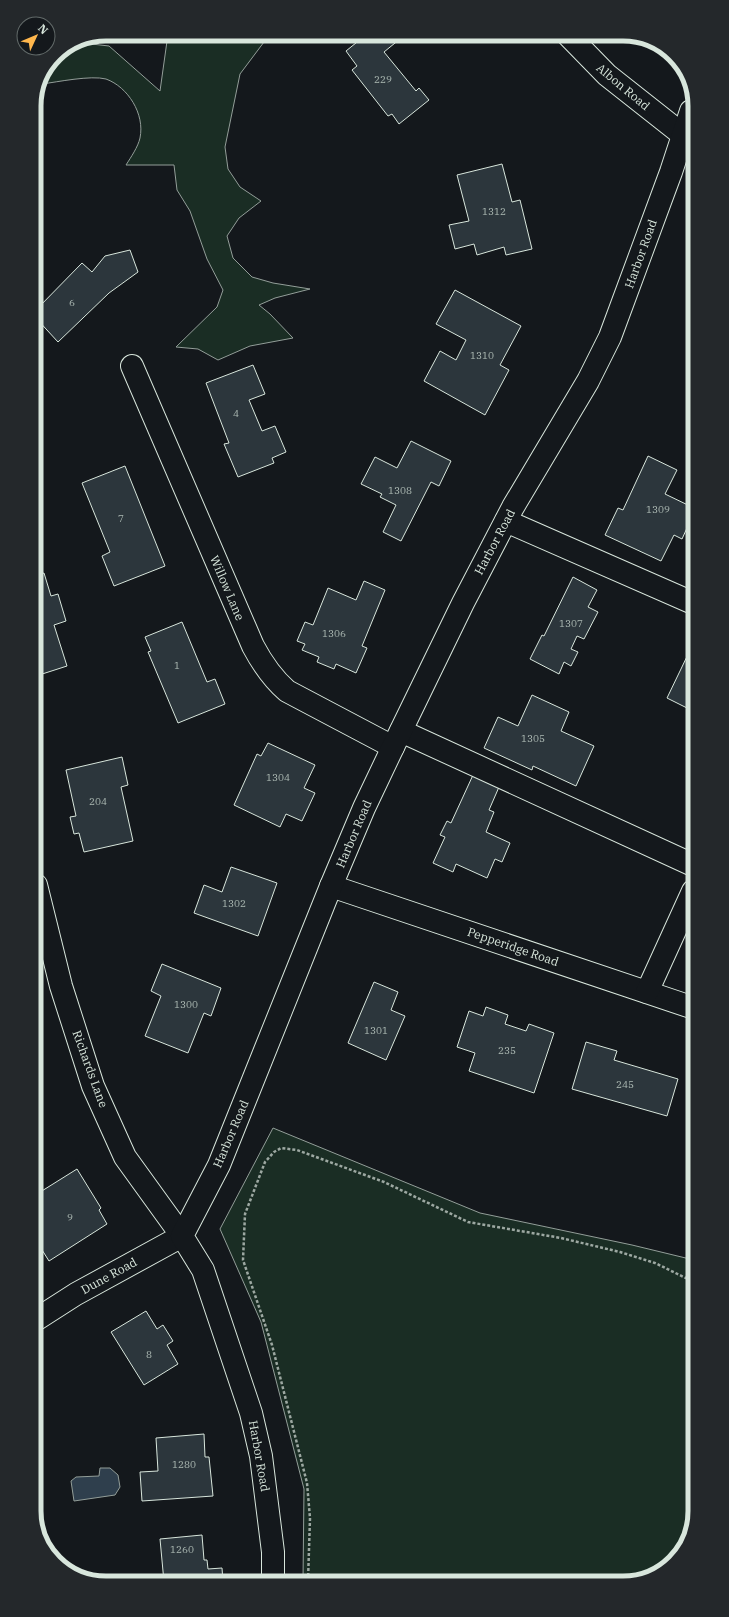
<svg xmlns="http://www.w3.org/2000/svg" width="729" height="1617" viewBox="0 0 729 1617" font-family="'IBM Plex Serif',serif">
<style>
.green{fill:#1a2d24;stroke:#939e99}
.water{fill:#2f3f4d;stroke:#939e99}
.building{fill:#2c363c;stroke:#d8e6dc}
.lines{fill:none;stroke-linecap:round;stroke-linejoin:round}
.minor-casing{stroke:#d8e6dc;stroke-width:24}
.path{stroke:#9da8a2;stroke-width:2.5;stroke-dasharray:3 2;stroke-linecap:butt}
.minor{stroke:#14181c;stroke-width:22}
.labels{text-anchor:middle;stroke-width:3;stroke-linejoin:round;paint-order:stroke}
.number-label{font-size:10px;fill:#adbab4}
.street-label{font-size:12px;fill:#d8e6dc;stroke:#14181c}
.rim{fill:none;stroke:#d8e6dc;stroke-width:5}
</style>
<rect width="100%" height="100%" fill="#14181c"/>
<g class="green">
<path d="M 168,34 L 270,34 L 240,74 L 225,147 L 228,169 L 240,187 L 261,201 L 239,218 L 227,236 L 233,258 L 252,277 L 273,283 L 310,289 L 275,298 L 259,305 L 270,314 L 293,338 L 250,346 L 218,360 L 198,349 L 176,347 L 217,307 L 223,290 L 207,259 L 190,211 L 177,190 L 174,165 L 126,165 C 131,157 138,147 140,138 C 145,114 128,87 106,79 C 91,75 57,82 42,84 L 55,55 L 74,42 L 109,46 L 160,91 Z"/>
<polygon points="273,1128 480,1213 632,1245 694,1260 695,1512 683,1551 647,1579 303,1581 304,1489 261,1322 220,1229"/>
</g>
<polygon class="water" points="100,1468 110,1468 118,1475 120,1487 115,1495 74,1501 71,1481 76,1477 99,1476"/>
<g class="building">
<polygon points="367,34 406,34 384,52 416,91 419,88 429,100 399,124 392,114 388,116 352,70 357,66 346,51"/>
<polygon points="502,164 512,202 520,200 532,249 506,255 504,247 477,255 474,244 455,249 449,225 469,221 457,175"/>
<polygon points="130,250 138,272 109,293 58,342 35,317 35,311 82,263 92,272 105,256"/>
<polygon points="455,290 521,326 500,365 509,370 485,415 424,381 440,351 456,360 466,340 436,324"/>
<polygon points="253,365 265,394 249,400 262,431 275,426 286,452 272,458 274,463 238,477 224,444 229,443 206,383"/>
<polygon points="411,441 451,461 439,486 431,482 401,541 383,532 396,505 380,497 382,494 361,484 375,457 397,468"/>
<polygon points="648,456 677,470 665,494 692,507 692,517 682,539 674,535 661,561 605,535 618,508 623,510"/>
<polygon points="125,466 165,566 114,586 102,556 110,552 82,483"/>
<polygon points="44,573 51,596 58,594 66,621 54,625 67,666 36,676 35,576"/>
<polygon points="573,577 597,590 588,607 598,612 584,639 577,636 571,649 578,652 571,666 564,662 559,674 530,659 542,635 544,636"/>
<polygon points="364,581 385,590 362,646 367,648 356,673 336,664 334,669 317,662 319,657 302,650 305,644 297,641 305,622 313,625 328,588 356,600"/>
<polygon points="182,622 207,682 215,679 225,704 178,723 148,652 151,651 145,637"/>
<polygon points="693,644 693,711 667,698"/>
<polygon points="532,695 569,712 561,731 594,746 576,786 533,766 532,770 484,748 498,717 518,726"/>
<polygon points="268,743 315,765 304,788 315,793 302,821 286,814 280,827 234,805 257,754 261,756"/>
<polygon points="122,757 128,785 121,787 133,841 84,852 79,833 74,834 70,817 76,816 66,770"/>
<polygon points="473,775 499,787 489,810 494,812 486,832 510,843 502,862 495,859 487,878 456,864 453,872 433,863 445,837 440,835 447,821 451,823"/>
<polygon points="231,867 277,883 258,936 194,913 204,885 222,892"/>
<polygon points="162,964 221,988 211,1016 204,1013 188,1053 145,1036 161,996 151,991"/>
<polygon points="374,982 398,992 391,1010 405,1016 386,1060 348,1043"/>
<polygon points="486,1007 508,1015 505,1024 526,1031 529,1024 554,1033 534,1093 469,1071 475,1053 457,1047 469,1011 483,1016"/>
<polygon points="586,1042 617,1051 614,1060 678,1079 667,1116 572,1089"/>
<polygon points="77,1169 101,1208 99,1210 107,1224 49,1261 37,1242 37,1194"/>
<polygon points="146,1311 157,1329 163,1325 173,1341 167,1345 178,1364 144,1385 111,1332"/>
<polygon points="204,1434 205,1457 209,1457 213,1496 142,1501 140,1472 158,1471 156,1438"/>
<polygon points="202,1535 204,1560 207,1560 208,1569 222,1568 223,1582 164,1582 160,1539"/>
</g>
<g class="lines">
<defs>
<g id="minor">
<polyline points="567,34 607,75 683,135"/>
<path d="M 132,366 L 253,646 C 262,663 272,678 287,691 L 393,747"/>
<polyline points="506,521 693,603"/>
<polyline points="401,731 693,865"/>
<polyline points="36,885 61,986 93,1086 125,1157 182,1236 76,1294 37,1319"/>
<polyline points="331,886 694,1008"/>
<polyline points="647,992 693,891"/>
<polyline points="273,1582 273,1552 261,1456 251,1413 203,1270 182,1236 219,1165 331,886 364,808 393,747 463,603 513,507 588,381 610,337 671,172 691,111"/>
</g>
</defs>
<use href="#minor" class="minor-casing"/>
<polyline class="path" points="308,1581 310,1518 307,1483 272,1345 243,1260 245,1214 265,1162 274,1152 281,1148 297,1150 384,1182 468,1222 561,1238 620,1252 655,1263 694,1282"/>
<use href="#minor" class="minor"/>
</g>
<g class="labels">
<g class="number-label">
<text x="383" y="83">229</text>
<text x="494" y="215">1312</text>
<text x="72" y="306">6</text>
<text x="482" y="359">1310</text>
<text x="236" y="417">4</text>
<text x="400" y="494">1308</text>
<text x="658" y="513">1309</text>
<text x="121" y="522">7</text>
<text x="571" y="627">1307</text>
<text x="334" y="637">1306</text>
<text x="177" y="669">1</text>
<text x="533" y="742">1305</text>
<text x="278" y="781">1304</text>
<text x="98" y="805">204</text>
<text x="234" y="907">1302</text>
<text x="186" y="1008">1300</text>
<text x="376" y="1034">1301</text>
<text x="507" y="1054">235</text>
<text x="625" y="1088">245</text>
<text x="70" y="1221">9</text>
<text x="149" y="1358">8</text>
<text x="184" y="1468">1280</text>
<text x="182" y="1553">1260</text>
</g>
<g class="street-label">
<text transform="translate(623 87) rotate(40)" y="4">Albon Road</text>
<text transform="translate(641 254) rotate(-70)" y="4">Harbor Road</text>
<text transform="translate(495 542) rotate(-62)" y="4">Harbor Road</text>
<text transform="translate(227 588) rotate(67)" y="4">Willow Lane</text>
<text transform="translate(354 834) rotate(-67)" y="4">Harbor Road</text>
<text transform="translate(513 947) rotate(19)" y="4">Pepperidge Road</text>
<text transform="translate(90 1069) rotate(70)" y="4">Richards Lane</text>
<text transform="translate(231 1134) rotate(-67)" y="4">Harbor Road</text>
<text transform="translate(109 1276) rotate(-29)" y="4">Dune Road</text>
<text transform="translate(259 1456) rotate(80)" y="4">Harbor Road</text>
</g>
</g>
<path d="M0 0H729V1617H0ZM106 41H623A65 65 0 0 1 688 106V1511A65 65 0 0 1 623 1576H106A65 65 0 0 1 41 1511V106A65 65 0 0 1 106 41Z" fill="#24282b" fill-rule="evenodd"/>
<path class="rim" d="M106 41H623A65 65 0 0 1 688 106V1511A65 65 0 0 1 623 1576H106A65 65 0 0 1 41 1511V106A65 65 0 0 1 106 41Z"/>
<g transform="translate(36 36) rotate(46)"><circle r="19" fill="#14181c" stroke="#626a69"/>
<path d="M0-3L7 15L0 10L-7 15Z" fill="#ffb74d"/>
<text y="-6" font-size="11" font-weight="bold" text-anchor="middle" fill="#d8e6dc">N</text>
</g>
</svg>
